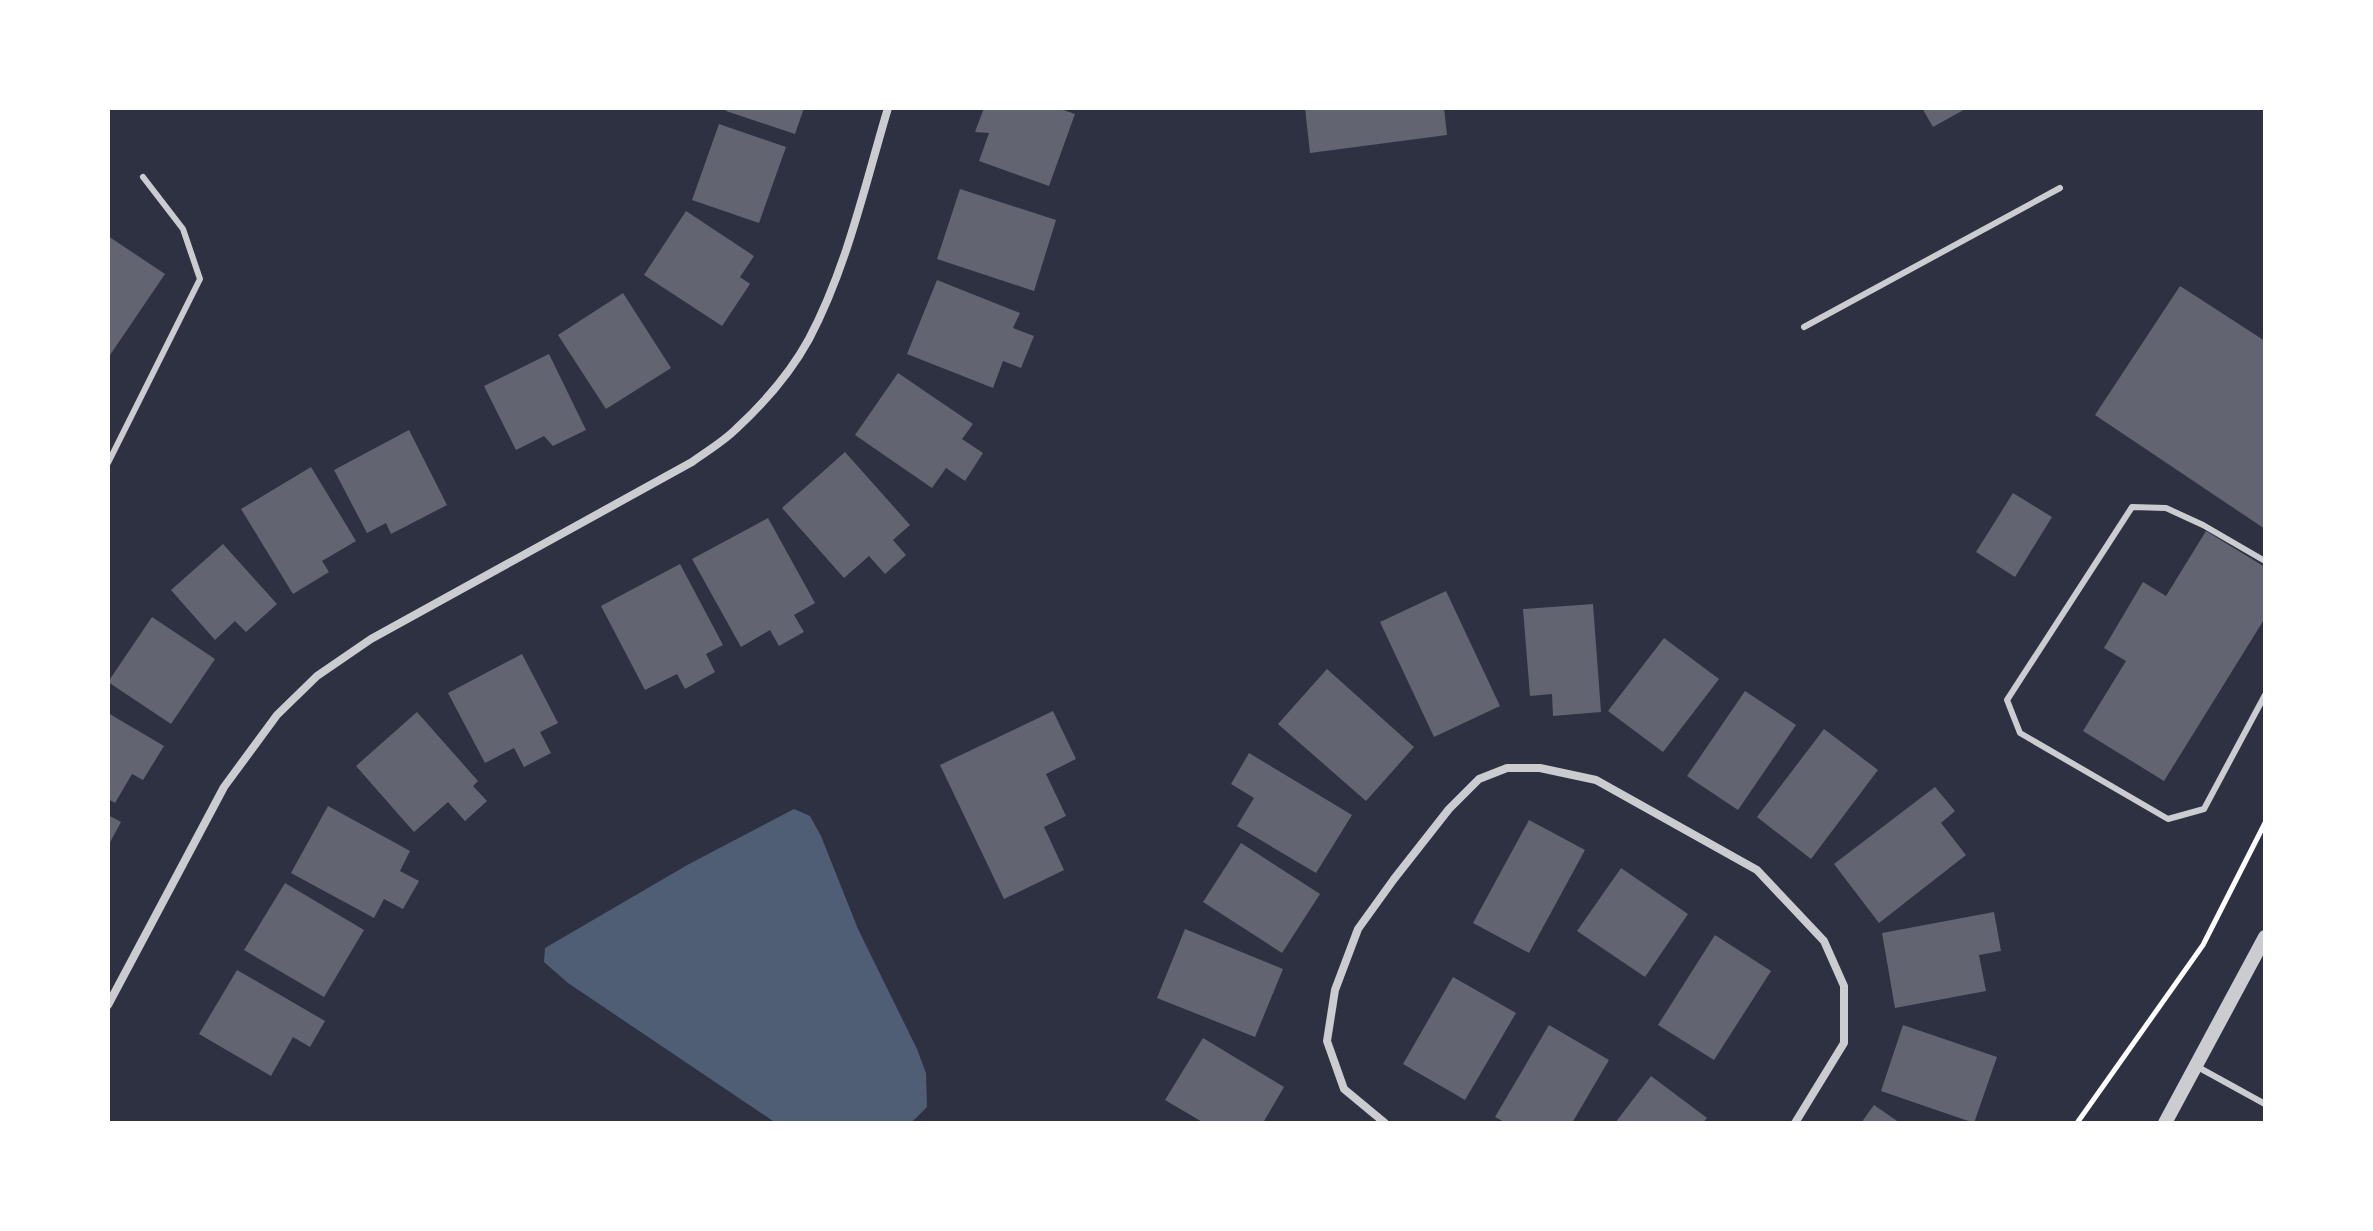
<svg xmlns="http://www.w3.org/2000/svg" width="2373" height="1231" viewBox="0 0 2373 1231" font-family="Poppins,sans-serif">
<style>
.water{fill:#4f5d75}
.building{fill:#626471}
.lines{fill:none;stroke-linecap:round;stroke-linejoin:round}
.path{stroke:#fff;stroke-width:5}
.service{stroke:#caccd0;stroke-width:6}
.minor{stroke:#caccd0;stroke-width:8}
.tertiary{stroke:#caccd0;stroke-width:14}
</style>
<rect width="100%" height="100%" fill="#2d3142"/>
<polygon class="water" points="794,809 810,816 821,836 858,929 917,1049 926,1073 927,1107 911,1123 776,1123 568,983 544,962 545,948 689,864"/>
<g class="building">
<polygon points="727,108 804,108 795,134 726,111"/>
<polygon points="984,108 1058,108 1075,114 1049,186 979,161 989,133 975,132"/>
<polygon points="1305,108 1444,108 1447,135 1310,153"/>
<polygon points="1922,108 1967,108 1933,127"/>
<polygon points="719,124 786,147 759,223 692,200"/>
<polygon points="960,189 1056,220 1034,291 937,259"/>
<polygon points="686,211 754,256 740,277 750,284 722,326 644,275"/>
<polygon points="108,236 165,274 108,358"/>
<polygon points="937,280 1020,313 1013,328 1034,336 1021,368 1003,361 993,388 907,354"/>
<polygon points="2180,286 2265,341 2265,529 2095,415"/>
<polygon points="623,293 671,368 606,409 558,335"/>
<polygon points="549,354 586,430 553,446 544,436 516,450 484,386"/>
<polygon points="898,373 973,424 962,439 983,453 965,481 946,468 932,488 855,435"/>
<polygon points="409,430 447,505 391,534 386,523 367,533 334,470"/>
<polygon points="845,452 910,525 893,540 906,555 885,574 869,556 844,578 782,508"/>
<polygon points="311,467 356,541 322,561 329,572 293,594 241,509"/>
<polygon points="2013,493 2052,517 2015,577 1976,552"/>
<polygon points="768,518 815,603 794,615 804,632 779,646 770,630 741,647 692,559"/>
<polygon points="2206,531 2265,567 2265,618 2164,781 2083,731 2126,661 2104,648 2143,582 2166,596"/>
<polygon points="223,544 277,604 246,632 235,621 215,640 171,590"/>
<polygon points="680,564 723,645 706,654 715,672 685,689 677,674 645,690 601,606"/>
<polygon points="1446,591 1500,706 1434,737 1380,622"/>
<polygon points="1593,604 1601,712 1553,716 1552,694 1530,696 1523,609"/>
<polygon points="152,617 215,659 171,724 108,682"/>
<polygon points="1664,638 1719,679 1663,752 1608,711"/>
<polygon points="522,654 558,723 540,732 551,753 524,767 514,748 485,763 448,693"/>
<polygon points="1327,669 1414,747 1366,801 1278,724"/>
<polygon points="1745,691 1796,725 1738,810 1687,776"/>
<polygon points="1053,711 1076,759 1046,774 1066,816 1044,827 1064,870 1004,899 940,765"/>
<polygon points="417,712 478,781 473,786 487,801 465,821 448,802 414,832 356,766"/>
<polygon points="108,713 164,746 143,780 132,774 115,803 108,799"/>
<polygon points="1824,729 1878,770 1811,859 1757,817"/>
<polygon points="1249,753 1352,815 1316,873 1237,826 1254,798 1231,784"/>
<polygon points="1935,787 1955,811 1941,823 1966,855 1879,923 1834,864"/>
<polygon points="328,806 410,851 400,871 419,881 403,909 384,899 374,918 291,873"/>
<polygon points="108,815 121,822 108,846"/>
<polygon points="1529,820 1585,850 1529,953 1473,923"/>
<polygon points="1241,843 1320,894 1282,953 1203,902"/>
<polygon points="1621,868 1688,914 1645,977 1577,931"/>
<polygon points="285,883 364,930 324,997 244,950"/>
<polygon points="1994,912 2001,951 1979,955 1986,991 1895,1008 1882,933"/>
<polygon points="1185,929 1283,969 1255,1037 1157,998"/>
<polygon points="1715,935 1771,971 1714,1060 1658,1025"/>
<polygon points="237,970 325,1021 310,1047 293,1037 271,1076 199,1034"/>
<polygon points="1453,977 1516,1013 1465,1100 1403,1064"/>
<polygon points="1549,1025 1609,1060 1572,1123 1506,1123 1495,1117"/>
<polygon points="1903,1025 1997,1057 1974,1123 1881,1091"/>
<polygon points="1203,1038 1284,1087 1263,1123 1204,1123 1165,1100"/>
<polygon points="1651,1076 1707,1118 1703,1123 1615,1123"/>
<polygon points="1874,1105 1900,1123 1861,1123"/>
</g>
<g class="lines">
<polyline class="path" points="2077,1123 2203,945 2265,823"/>
<g class="service">
<polyline points="1804,327 2060,188"/>
<polyline points="108,463 200,279 183,229 143,177"/>
<polyline points="2265,561 2203,525 2166,508 2132,507 2007,700 2020,733 2168,819 2204,809 2265,695"/>
<polyline points="2196,1066 2265,1104"/>
</g>
<g class="minor">
<path d="M 108,1005 L 224,787 L 277,715 L 317,676 L 371,639 L 692,462 C 707,451 723,442 736,429 C 763,404 791,372 809,339 C 847,267 865,185 888,108"/>
<polyline points="1385,1123 1344,1089 1327,1041 1335,990 1358,929 1394,879 1449,809 1479,779 1507,768 1540,768 1596,780 1757,870 1824,941 1844,986 1844,1043 1795,1123"/>
</g>
<polyline class="tertiary" points="2165,1123 2265,937"/>
</g>
<rect width="2373" height="1231" fill="none" stroke="#ffffff" stroke-width="220"/>
</svg>
